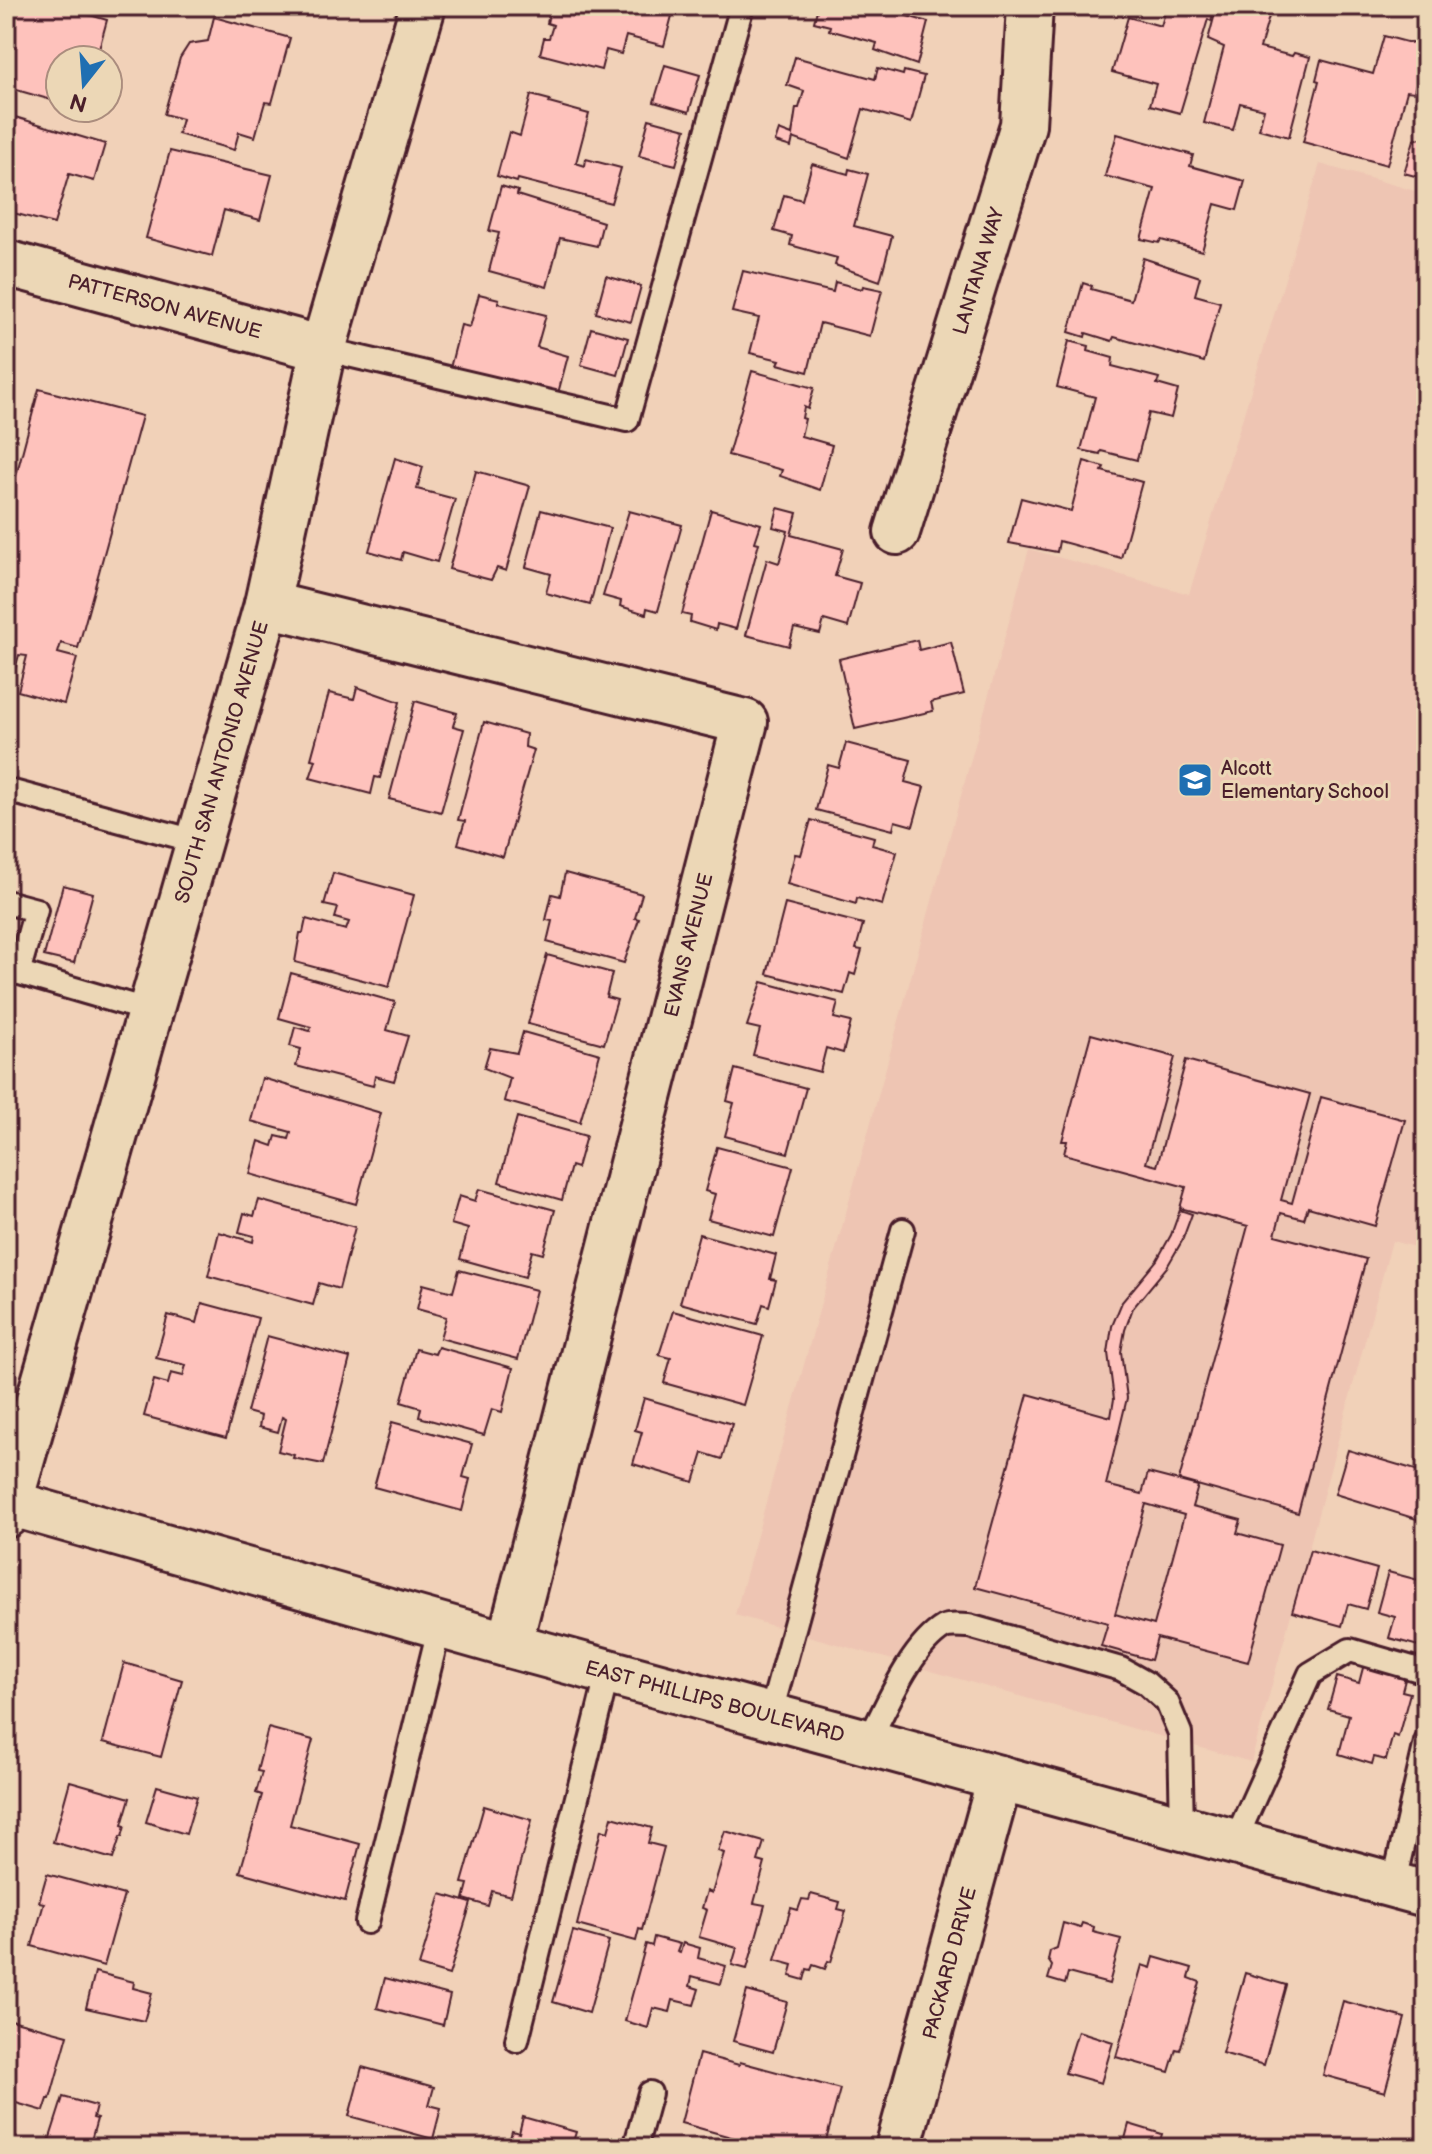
<svg xmlns="http://www.w3.org/2000/svg" width="1432" height="2154" viewBox="0 0 1432 2154" font-family="'Balsamiq Sans',sans-serif">
<style>
.built{fill:#eec5b3}
.building{fill:#fec2bc;stroke:#4a1f2b;stroke-width:2;fill-rule:evenodd}
.lines{fill:none;stroke-linecap:round;stroke-linejoin:round}
.service-casing{stroke:#4a1f2b;stroke-width:28}
.minor-casing{stroke:#4a1f2b;stroke-width:50}
.tertiary-casing{stroke:#4a1f2b;stroke-width:50}
.service{stroke:#ecd7b6;stroke-width:22}
.minor{stroke:#ecd7b6;stroke-width:44}
.tertiary{stroke:#ecd7b6;stroke-width:44}
.labels{text-anchor:middle;stroke-width:6;stroke-linejoin:round;paint-order:stroke}
.street-label{font-size:20px;fill:#4a1f2b;stroke:#ecd7b6}
.poi-label{font-size:20px;fill:#4a1f2b;stroke:#ecd7b6;text-anchor:start}
</style>
<rect width="100%" height="100%" fill="#f1d1b8"/>
<filter id="ink" filterUnits="userSpaceOnUse"><feTurbulence type="fractalNoise" baseFrequency=".0125" numOctaves="2"/><feDisplacementMap in="SourceGraphic" scale="16" xChannelSelector="R" yChannelSelector="G"/><feConvolveMatrix kernelMatrix="1 2 1 2 8 2 1 2 1" color-interpolation-filters="sRGB"/></filter>
<g filter="url(#ink)">
<polygon class="built" points="1320,164 1426,194 1426,1250 1392,1241 1251,1762 735,1615 1029,549 1189,594"/>
<g class="building">
<polygon points="8,6 59,6 107,20 96,60 68,55 67,60 60,60 60,84 55,101 6,87"/>
<polygon points="551,6 650,6 673,12 664,46 626,36 621,54 606,50 601,70 540,54 544,38 549,38 553,25 547,23"/>
<polygon points="818,6 895,6 893,12 928,22 917,65 875,50 877,43 829,30 830,26 814,22"/>
<polygon points="1167,6 1215,6 1211,21 1208,19 1180,113 1150,105 1156,84 1112,72 1128,17 1161,26"/>
<polygon points="1217,6 1244,6 1270,13 1260,48 1292,56 1294,53 1310,57 1289,137 1259,129 1264,109 1240,103 1233,130 1204,123 1224,47 1208,40"/>
<polygon points="214,17 290,38 272,103 265,102 255,137 239,132 234,150 178,134 182,119 164,114 180,58 189,44 208,41"/>
<polygon points="1384,36 1426,47 1424,68 1420,67 1414,92 1407,91 1387,165 1303,142 1319,81 1316,80 1321,60 1373,74"/>
<polygon points="795,57 875,79 878,68 903,75 904,71 924,76 911,123 863,109 849,158 793,138 791,147 775,142 779,130 792,135 796,108 799,108 804,91 787,85"/>
<polygon points="665,65 700,75 689,112 654,102"/>
<polygon points="531,95 550,100 549,103 589,114 576,163 585,166 586,159 621,168 611,203 518,179 517,182 497,176 509,132 520,136"/>
<polygon points="15,117 105,144 94,181 69,174 54,224 6,211 6,146"/>
<polygon points="649,119 686,129 676,165 639,156"/>
<polygon points="1426,130 1426,179 1404,173 1414,140 1424,137"/>
<polygon points="1117,134 1193,155 1190,166 1245,181 1237,210 1215,204 1202,251 1161,240 1159,243 1141,239 1155,189 1105,176"/>
<polygon points="170,151 272,175 260,220 224,210 212,256 146,238"/>
<polygon points="812,164 848,174 849,169 868,174 854,226 892,236 880,281 835,265 837,258 790,245 792,236 774,231 784,195 802,200"/>
<polygon points="501,186 518,191 517,195 603,222 597,246 560,238 547,287 489,271 499,233 489,231"/>
<polygon points="1143,258 1200,277 1195,295 1220,302 1204,362 1114,337 1112,341 1086,333 1085,337 1069,332 1083,283 1092,286 1091,289 1131,300"/>
<polygon points="743,271 833,292 835,282 862,289 863,286 882,290 870,336 820,323 808,372 778,364 780,360 750,353 759,318 732,312"/>
<polygon points="606,276 641,286 631,322 596,313"/>
<polygon points="479,294 499,299 498,303 546,315 537,347 568,356 557,397 449,372 461,325 470,327"/>
<polygon points="591,328 628,338 618,375 581,365"/>
<polygon points="1069,341 1089,346 1088,351 1113,358 1112,366 1159,378 1157,384 1178,390 1171,418 1149,413 1137,460 1101,451 1100,454 1081,450 1095,397 1057,387"/>
<polygon points="752,371 814,388 808,409 804,407 802,418 805,419 801,436 832,445 820,490 780,476 782,470 728,455"/>
<polygon points="39,389 142,416 78,648 61,643 58,653 77,658 64,704 18,691 27,656 19,655 10,687 6,686 6,514"/>
<polygon points="395,458 423,467 417,489 455,499 437,562 403,552 401,560 369,551"/>
<polygon points="1084,461 1104,467 1102,471 1142,482 1121,558 1059,541 1057,552 1009,543 1021,498 1071,511"/>
<polygon points="476,471 530,486 506,571 497,568 491,580 449,569"/>
<polygon points="778,508 797,513 791,535 843,549 835,576 860,583 848,627 824,620 820,634 794,628 789,646 746,635 767,559 779,563 788,531 773,527"/>
<polygon points="541,510 610,528 590,605 546,593 551,574 526,567"/>
<polygon points="711,510 761,524 755,542 759,543 736,629 717,624 716,630 690,622 691,616 682,614"/>
<polygon points="629,511 682,525 658,611 647,608 646,614 620,606 621,601 603,596"/>
<polygon points="917,640 919,650 951,642 964,694 931,702 933,711 855,729 839,659"/>
<polygon points="357,687 400,702 380,778 375,777 371,794 310,778 316,760 311,759 329,693 354,699"/>
<polygon points="415,701 457,713 453,726 464,729 441,812 389,799"/>
<polygon points="484,722 526,734 525,747 534,750 503,857 458,844 465,821 458,820"/>
<polygon points="846,743 911,760 905,782 924,787 913,826 895,821 893,830 816,810 828,765 839,768"/>
<polygon points="811,820 874,837 872,845 897,852 882,905 857,898 856,904 787,884 795,854 801,855"/>
<polygon points="333,873 414,895 389,987 295,962 300,933 303,933 306,919 346,930 349,922 335,918 338,908 324,905"/>
<polygon points="565,873 642,894 635,918 639,919 624,963 547,942 552,921 546,920 552,894 560,896"/>
<polygon points="63,885 93,893 74,963 44,956"/>
<polygon points="785,904 863,924 856,949 862,950 855,975 850,973 844,994 767,974"/>
<polygon points="547,955 612,973 606,997 617,1000 604,1044 528,1024"/>
<polygon points="291,973 395,1002 387,1030 408,1036 394,1081 375,1076 373,1086 296,1066 301,1049 290,1046 295,1027 310,1031 311,1027 279,1018"/>
<polygon points="762,982 838,1002 834,1018 851,1022 843,1053 826,1048 820,1072 753,1055 760,1029 747,1026"/>
<polygon points="523,1032 600,1054 580,1122 504,1101 510,1078 484,1068 490,1048 517,1053"/>
<polygon points="1091,1034 1175,1057 1146,1163 1157,1166 1186,1060 1310,1094 1281,1200 1292,1203 1321,1097 1405,1120 1375,1226 1308,1207 1304,1219 1281,1213 1275,1235 1366,1259 1298,1513 1179,1480 1248,1226 1180,1208 1186,1187 1064,1154 1067,1141 1062,1141"/>
<polygon points="735,1069 806,1088 788,1153 725,1136 734,1103 727,1101"/>
<polygon points="262,1078 381,1113 356,1204 250,1174 259,1141 273,1146 276,1136 289,1139 291,1132 251,1121"/>
<polygon points="517,1117 586,1136 577,1168 571,1166 562,1200 499,1182"/>
<polygon points="717,1147 793,1167 774,1237 708,1219 715,1194 705,1191"/>
<polygon points="479,1189 555,1210 543,1254 532,1251 525,1277 460,1259 468,1229 451,1224 459,1196 475,1201"/>
<polygon points="259,1200 355,1227 339,1289 319,1283 313,1305 208,1276 219,1232 253,1242 254,1236 239,1232 244,1213 254,1216"/>
<path d="M 1180,1210 L 1192,1214 L 1182,1241 L 1167,1267 L 1133,1308 L 1125,1330 L 1121,1352 L 1127,1398 L 1106,1485 L 1142,1494 L 1148,1473 L 1198,1486 L 1192,1507 L 1241,1520 L 1237,1533 L 1280,1545 L 1248,1662 L 1157,1638 L 1151,1660 L 1101,1646 L 1108,1623 L 975,1587 L 1028,1394 L 1111,1417 L 1114,1399 L 1108,1353 L 1112,1326 L 1122,1302 L 1157,1260 L 1171,1235 ZM 1146,1504 L 1184,1515 L 1154,1625 L 1115,1614 Z"/>
<polygon points="699,1234 776,1255 770,1279 776,1280 769,1306 763,1304 757,1324 680,1303"/>
<polygon points="459,1270 536,1290 518,1359 440,1338 446,1317 417,1309 423,1284 453,1292"/>
<polygon points="202,1303 258,1318 226,1438 144,1416 154,1380 168,1384 171,1373 183,1376 186,1365 156,1358 168,1315 197,1323"/>
<polygon points="673,1311 763,1336 743,1405 664,1383 671,1358 659,1355"/>
<polygon points="267,1336 350,1358 323,1464 293,1458 294,1455 278,1451 286,1419 282,1417 278,1432 259,1427 261,1416 247,1412"/>
<polygon points="438,1347 513,1368 502,1412 492,1409 484,1435 419,1417 421,1408 401,1402 416,1349 435,1354"/>
<polygon points="644,1398 732,1424 722,1459 703,1453 694,1482 633,1464 642,1432 635,1430"/>
<polygon points="392,1422 472,1444 463,1477 470,1479 462,1511 374,1487"/>
<polygon points="1348,1450 1426,1473 1426,1522 1335,1494"/>
<polygon points="1310,1550 1377,1569 1366,1609 1348,1604 1342,1626 1292,1612"/>
<polygon points="1388,1572 1426,1582 1426,1648 1389,1638 1395,1617 1377,1612"/>
<polygon points="124,1663 182,1680 161,1757 103,1742"/>
<polygon points="1364,1664 1406,1676 1402,1691 1410,1693 1398,1737 1393,1735 1386,1760 1374,1757 1372,1764 1339,1754 1349,1715 1328,1709 1337,1677 1359,1683"/>
<polygon points="268,1728 313,1740 290,1825 360,1844 345,1901 240,1872 262,1795 256,1793 262,1772 257,1771"/>
<polygon points="70,1781 130,1798 122,1825 125,1826 122,1837 120,1837 113,1859 53,1842"/>
<polygon points="157,1786 197,1797 186,1834 146,1822"/>
<polygon points="484,1806 532,1820 511,1896 492,1891 488,1906 464,1899 468,1884 462,1883"/>
<polygon points="612,1817 652,1828 648,1843 664,1847 642,1930 639,1929 636,1941 577,1925 601,1830 608,1832"/>
<polygon points="725,1831 764,1842 758,1861 765,1863 754,1903 765,1905 747,1969 732,1965 737,1948 699,1937 707,1910 702,1908 707,1891 712,1893 724,1853 718,1851"/>
<polygon points="47,1874 124,1895 104,1966 32,1946 44,1903 39,1902"/>
<polygon points="441,1894 471,1903 449,1975 419,1966"/>
<polygon points="811,1894 840,1902 838,1909 846,1911 831,1962 828,1961 825,1969 813,1965 811,1970 807,1969 804,1980 790,1976 793,1965 775,1960 791,1908 798,1910 802,1899 809,1900"/>
<polygon points="1063,1923 1080,1928 1082,1923 1094,1927 1093,1932 1121,1939 1109,1984 1068,1973 1065,1984 1048,1979 1052,1966 1048,1960 1050,1951 1057,1948"/>
<polygon points="573,1931 609,1941 589,2013 553,2002"/>
<polygon points="654,1937 680,1944 677,1952 680,1953 683,1943 700,1948 698,1958 726,1966 721,1984 692,1976 690,1986 699,1989 694,2005 673,2000 670,2012 653,2008 648,2028 625,2021 646,1944 652,1946"/>
<polygon points="1154,1957 1192,1968 1189,1978 1200,1982 1180,2050 1176,2049 1169,2072 1116,2057 1142,1965 1151,1968"/>
<polygon points="95,1972 134,1982 133,1988 152,1993 144,2021 86,2008"/>
<polygon points="1245,1973 1286,1985 1264,2065 1222,2053"/>
<polygon points="385,1978 450,1995 443,2025 377,2008"/>
<polygon points="747,1991 787,2002 773,2052 733,2041"/>
<polygon points="1343,2001 1405,2018 1385,2092 1323,2075"/>
<polygon points="11,2020 68,2035 50,2099 48,2099 44,2111 9,2101 12,2089 6,2088 6,2037"/>
<polygon points="1078,2031 1113,2042 1101,2083 1065,2073"/>
<polygon points="699,2054 739,2065 740,2062 840,2089 824,2148 770,2148 681,2123"/>
<polygon points="362,2067 434,2087 429,2105 441,2108 433,2139 349,2116"/>
<polygon points="63,2097 96,2106 93,2118 97,2119 89,2148 63,2148 48,2144"/>
<polygon points="523,2117 576,2132 571,2148 499,2148 501,2140 509,2142 512,2131 519,2133"/>
<polygon points="1129,2124 1162,2134 1158,2148 1135,2148 1137,2143 1125,2139"/>
</g>
<g class="lines">
<defs>
<g id="service">
<polyline points="323,349 627,420 742,6"/>
<polyline points="6,790 199,842"/>
<polyline points="6,902 36,910 18,973"/>
<polyline points="6,969 150,1011"/>
<polyline points="770,1716 903,1230"/>
<path d="M 868,1742 C 886,1708 910,1647 944,1627 C 951,1624 961,1626 969,1626 L 1121,1669 L 1146,1683 L 1167,1702 L 1180,1733 L 1182,1828"/>
<polyline points="1234,1843 1310,1674 1350,1650 1426,1672"/>
<polyline points="1393,1886 1426,1742"/>
<polyline points="367,1922 440,1625"/>
<polyline points="517,2040 608,1672"/>
<polyline points="635,2148 650,2093"/>
</g>
<g id="minor">
<polyline points="6,263 323,349"/>
<polyline points="897,532 1023,125 1030,6"/>
<polyline points="267,604 745,722 509,1645"/>
<polyline points="898,2148 1000,1778"/>
</g>
<g id="tertiary">
<polyline points="6,1502 509,1645 1426,1894"/>
<polyline points="6,1515 267,604 323,349 423,6"/>
</g>
</defs>
<use href="#service" class="service-casing"/>
<use href="#minor" class="minor-casing"/>
<use href="#tertiary" class="tertiary-casing"/>
<use href="#service" class="service"/>
<use href="#minor" class="minor"/>
<use href="#tertiary" class="tertiary"/>
</g>
</g>
<defs>
<symbol id="school-square" viewBox="-11 -11 22 22"><rect x="-9" y="-9" width="18" height="18" rx="4" fill="#1f6fb2" stroke="#ecd7b6"/><path d="M0-5L7-2L0 1L-7-2ZM-4 1L0 2.5L4 1V4Q0 6-4 4Z" fill="#fff"/></symbol>
</defs>
<g fill-rule="evenodd">
<use href="#school-square" x="1175" y="760" width="40" height="40"/>
</g>
<g class="labels">
<g class="street-label">
<text transform="translate(978 271) rotate(-73)" y="7">LANTANA WAY</text>
<text transform="translate(165 306) rotate(15)" y="7">PATTERSON AVENUE</text>
<text transform="translate(221 762) rotate(-74)" y="7">SOUTH SAN ANTONIO AVENUE</text>
<text transform="translate(688 945) rotate(-76)" y="7">EVANS AVENUE</text>
<text transform="translate(715 1701) rotate(15)" y="7">EAST PHILLIPS BOULEVARD</text>
<text transform="translate(949 1963) rotate(-75)" y="7">PACKARD DRIVE</text>
</g>
<g class="poi-label">
<text x="1221" y="775">Alcott<tspan x="1221" dy="23">Elementary School</tspan></text>
</g>
</g>
<rect width="1432" height="2154" fill="none" stroke="#ecd7b6" stroke-width="32"/>
<rect x="16" y="16" width="1400" height="2122" fill="none" stroke="#4a1f2b" stroke-width="3" filter="url(#ink)"/>
<g transform="translate(84 84) rotate(197)"><circle r="38" fill="#ecd7b6" stroke="#ab8d7e" stroke-width="2"/>
<path d="M0-6L14 30L0 20L-14 30Z" fill="#1f6fb2"/>
<text y="-12" font-size="22" font-weight="bold" text-anchor="middle" fill="#4a1f2b">N</text>
</g>
</svg>
